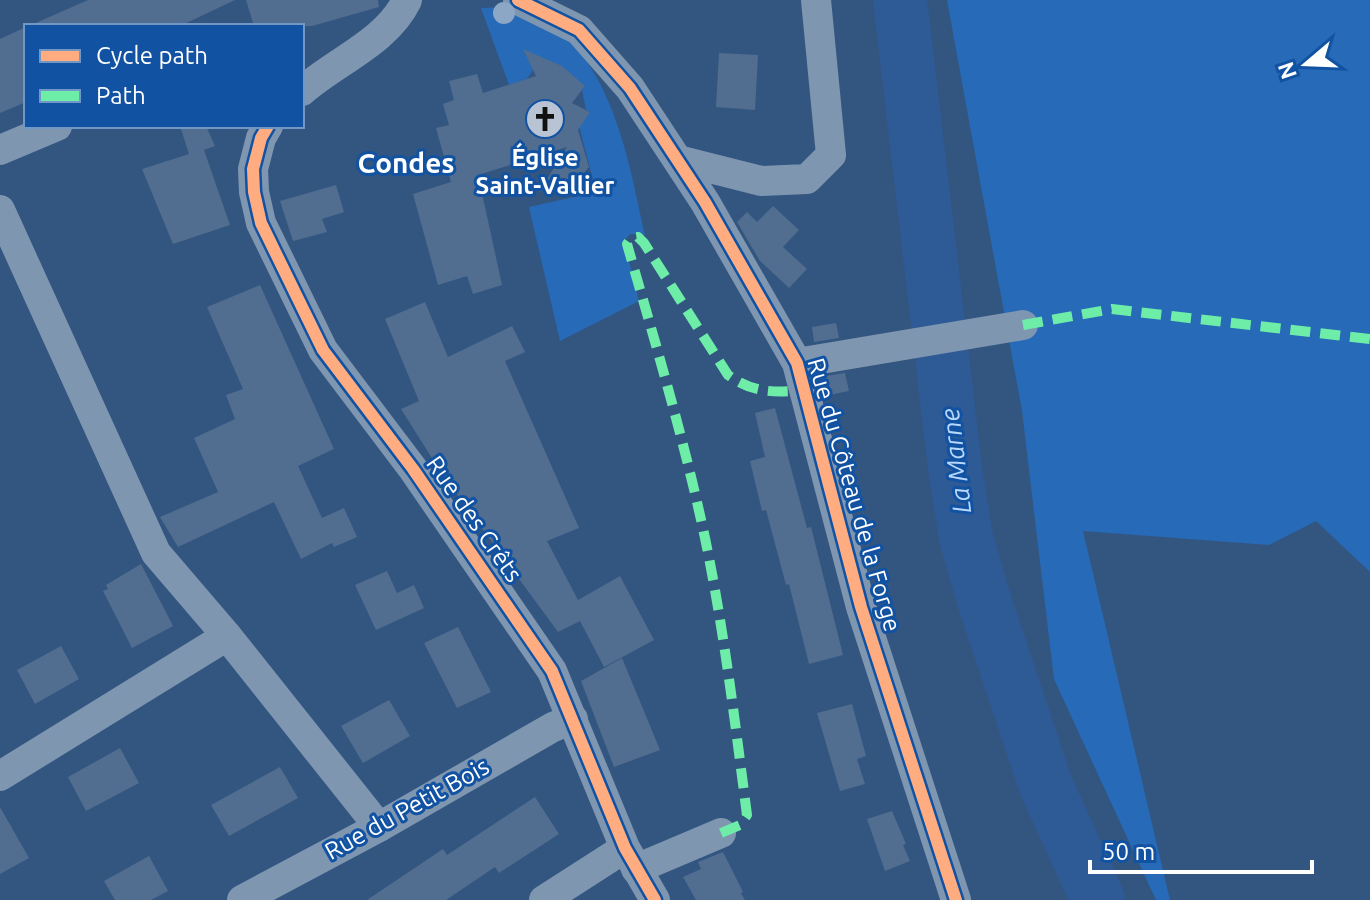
<svg xmlns="http://www.w3.org/2000/svg" width="1370" height="900" viewBox="0 0 1370 900" font-family="Ubuntu,sans-serif">
<style>
.green{fill:#276ab7}
.lines{fill:none;stroke-linecap:round;stroke-linejoin:round}
.river{stroke:#2e5b95;stroke-width:54}
.building{fill:#516d8f}
.minor{stroke:#7f96b1;stroke-width:30}
.quiet{stroke:#6deda7;stroke-width:10;stroke-dasharray:20 10;stroke-linecap:butt}
.cycleway-casing{stroke:#1252a2;stroke-width:17}
.cycleway{stroke:#ffac80;stroke-width:12}
.tree{fill:#8ca6c6}
.labels{text-anchor:middle;stroke-width:6;stroke-linejoin:round;paint-order:stroke}
.poi-label{font-size:24px;font-weight:bold;fill:#fff;stroke:#1252a2}
.street-label{font-size:24px;fill:#fff;stroke:#1252a2}
.water-label{font-size:26px;font-style:italic;fill:#b9d8fb;stroke:#1252a2}
.quarter-label{font-size:28px;font-weight:bold;fill:#fff;stroke:#1252a2}
</style>
<rect width="100%" height="100%" fill="#335681"/>
<g class="green">
<polygon points="947,0 1370,0 1370,572 1316,521 1269,545 1083,531 1170,900 1156,900 1054,679 1022,411"/>
<path d="M 512,7 C 528,15 548,22 561,33 C 616,80 630,168 645,235 L 630,234 L 624,241 L 639,301 L 560,341 L 529,207 L 596,192 L 576,114 L 590,112 L 586,110 L 582,90 L 585,86 L 531,65 L 533,70 L 527,79 L 509,85 L 481,8 Z"/>
</g>
<g class="lines">
<polyline class="river" points="900,0 955,468 966,538 983,597 1046,786 1098,900"/>
</g>
<g class="building">
<polygon points="88,0 235,0 180,26 29,26"/>
<polygon points="246,0 378,0 379,7 312,26 254,26"/>
<polygon points="26,27 26,102 0,113 0,39"/>
<polygon points="523,49 562,66 585,86 572,103 590,112 578,130 589,167 580,177 539,192 567,147 478,175 502,285 473,294 467,276 438,285 413,194 451,182 436,128 449,125 443,104 454,100 449,81 477,74 483,93 536,76"/>
<polygon points="719,53 758,55 755,110 716,107"/>
<polygon points="180,126 206,126 215,146 204,150 230,225 173,244 142,169 189,154"/>
<polygon points="336,185 344,212 322,219 327,232 293,241 280,201"/>
<polygon points="773,206 799,230 783,247 807,269 789,288 760,261 737,222 747,212 757,222"/>
<polygon points="260,285 334,449 298,466 322,518 344,508 357,537 334,547 332,543 301,559 274,502 178,547 160,517 218,492 194,438 235,419 226,395 243,389 207,307"/>
<polygon points="425,302 448,357 512,326 525,352 505,361 579,528 547,541 578,600 620,576 654,640 604,667 580,621 558,632 442,474 401,409 419,401 385,319"/>
<polygon points="836,323 839,338 814,342 812,327"/>
<polygon points="845,373 849,391 824,396 820,377"/>
<polygon points="775,408 807,528 811,527 843,655 809,664 789,584 786,585 766,510 762,511 750,461 765,457 755,413"/>
<polygon points="141,564 173,626 132,648 103,591 108,589 106,585"/>
<polygon points="387,571 397,593 414,585 424,608 376,630 355,585"/>
<polygon points="458,627 491,692 457,708 424,643"/>
<polygon points="61,646 79,679 35,704 17,670"/>
<polygon points="622,658 660,750 614,767 581,681"/>
<polygon points="389,700 410,736 363,763 341,726"/>
<polygon points="852,704 866,756 857,759 865,784 840,791 817,713"/>
<polygon points="120,748 139,783 86,811 68,777"/>
<polygon points="280,767 298,798 229,836 211,805"/>
<polygon points="535,797 559,834 499,873 495,867 446,900 367,900 443,849 447,855"/>
<polygon points="0,807 29,858 0,874"/>
<polygon points="892,811 906,844 903,845 910,861 885,871 867,819"/>
<polygon points="723,852 743,892 741,893 745,900 696,900 683,877 701,869 698,862"/>
<polygon points="149,856 168,891 151,900 115,900 104,881"/>
</g>
<g class="lines">
<g class="minor">
<polyline points="518,0 579,30 630,88 705,202 797,363 861,607 956,900"/>
<path d="M 302,91 C 336,61 387,42 407,0"/>
<polyline points="268,126 261,138 253,169 254,192 261,223 323,350 413,469 552,671 625,848 655,900"/>
<polyline points="0,150 57,126"/>
<polyline points="678,160 761,181 807,179 831,155 816,0"/>
<polyline points="0,210 156,553 227,636 379,827"/>
<polyline points="797,363 1023,325"/>
<polyline points="0,776 227,636"/>
<polyline points="636,869 721,833"/>
<polyline points="242,900 379,827 553,727 573,719"/>
<polyline points="544,900 625,848"/>
</g>
<g class="quiet">
<polyline points="1023,325 1112,309 1370,339"/>
<path d="M 721,833 L 740,825 L 747,815 C 735,723 724,629 705,538 C 684,439 655,342 627,244 L 631,238 L 638,237 L 644,243 L 728,375 C 752,393 775,393 804,390"/>
</g>
<defs>
<g id="cycleway">
<polyline points="518,0 579,30 630,88 705,202 797,363 861,607 956,900"/>
<polyline points="268,126 261,138 253,169 254,192 261,223 323,350 413,469 552,671 625,848 655,900"/>
</g>
</defs>
<use href="#cycleway" class="cycleway-casing"/>
<use href="#cycleway" class="cycleway"/>
</g>
<circle class="tree" cx="504" cy="13" r="11"/>
<defs>
<symbol id="church-disc" viewBox="-11 -11 22 22"><circle r="9.5" fill="#b8c4d3" stroke="#1252a2"/><path d="M-1.2-6h2.4v3.5h3.3v2.4h-3.3V6h-2.4V-.1h-3.3v-2.4h3.3Z" fill="#111"/></symbol>
</defs>
<g fill-rule="evenodd">
<use href="#church-disc" x="523" y="97" width="44" height="44"/>
</g>
<g class="labels">
<g class="poi-label">
<text x="545" y="166">Église<tspan x="545" dy="28">Saint-Vallier</tspan></text>
</g>
<g class="street-label">
<text transform="translate(854 495) rotate(74)" y="8">Rue du Côteau de la Forge</text>
<text transform="translate(474 519) rotate(55)" y="8">Rue des Crêts</text>
<text transform="translate(407 809) rotate(-29)" y="8">Rue du Petit Bois</text>
</g>
<g class="water-label">
<text transform="translate(956 461) rotate(-97)" y="9">La Marne</text>
</g>
<g class="quarter-label">
<text x="406" y="173">Condes</text>
</g>
</g>
<rect x="24" y="24" width="280" height="104" fill="#1252a2" stroke="#7197c7" stroke-width="2"/>
<rect x="40" y="50" width="40" height="12" fill="#ffac80" stroke="#7197c7" stroke-width="2"/>
<text x="96" y="64" font-size="24" fill="#ffffff">Cycle path</text>
<rect x="40" y="90" width="40" height="12" fill="#6deda7" stroke="#7197c7" stroke-width="2"/>
<text x="96" y="104" font-size="24" fill="#ffffff">Path</text>
<g transform="translate(1306 64) rotate(251)" stroke="#1252a2" stroke-width="6" paint-order="stroke">
<path d="M0-6L14 30L0 20L-14 30Z" fill="#ffffff"/>
<text y="-12" font-size="22" font-weight="bold" text-anchor="middle" fill="#ffffff">N</text>
</g>
<path d="M1090 860v12h222v-12" fill="none" stroke="#ffffff" stroke-width="4"/>
<text x="1102" y="860" font-size="24" fill="#ffffff" stroke="#1252a2" stroke-width="6" paint-order="stroke">50 m</text>
</svg>
